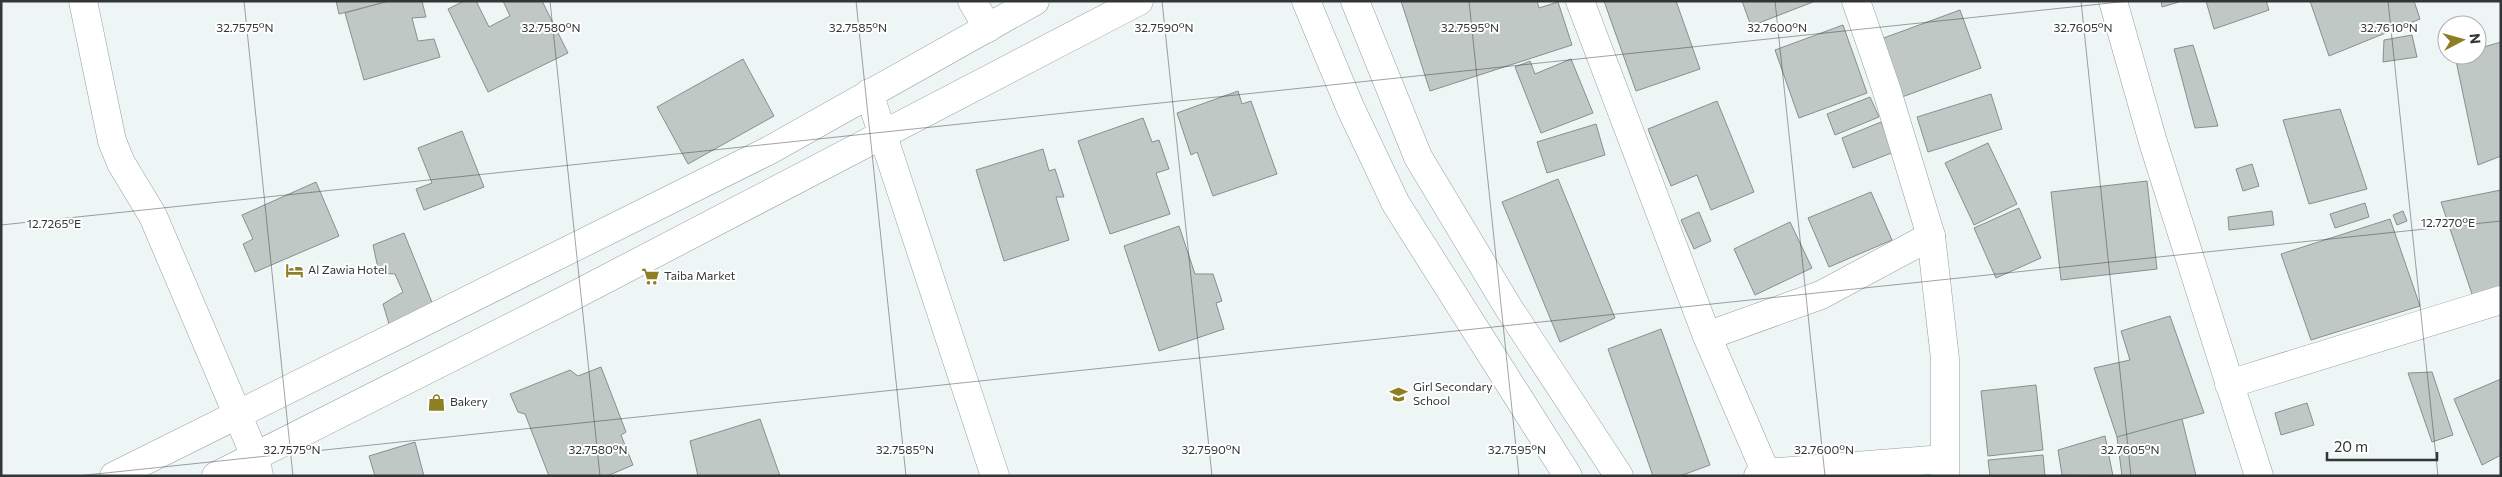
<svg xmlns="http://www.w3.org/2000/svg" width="2502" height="477" viewBox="0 0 2502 477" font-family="Commissioner,sans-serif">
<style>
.building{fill:#c0c8c5;stroke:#888f8d}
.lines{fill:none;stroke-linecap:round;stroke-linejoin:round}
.street-casing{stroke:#98a09f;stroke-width:29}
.street{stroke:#fff;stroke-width:28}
.ticks{fill:none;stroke:#333636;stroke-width:1;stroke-opacity:0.45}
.labels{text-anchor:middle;stroke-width:4;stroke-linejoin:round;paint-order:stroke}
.poi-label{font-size:12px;fill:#333636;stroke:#fff;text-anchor:start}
.ticks-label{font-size:12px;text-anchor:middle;fill:#333636;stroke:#fff;stroke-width:4;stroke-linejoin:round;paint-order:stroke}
</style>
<rect width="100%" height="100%" fill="#edf5f5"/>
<g class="building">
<polygon points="336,1 389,1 339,14"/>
<polygon points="389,1 422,1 426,17 412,18 418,41 434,39 440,57 364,80 345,13"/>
<polygon points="464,1 476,1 489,27 510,16 503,1 542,1 568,53 488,92 448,9"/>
<polygon points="1401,1 1537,1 1539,8 1558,2 1572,45 1430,91"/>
<polygon points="1604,1 1676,1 1700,69 1636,91"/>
<polygon points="1742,1 1813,1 1813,2 1751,26"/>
<polygon points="2161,1 2179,1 2179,2 2162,7"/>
<polygon points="2206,1 2266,1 2269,10 2214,29"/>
<polygon points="2310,1 2414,1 2420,19 2329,56"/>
<polygon points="1960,10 1981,68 1902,97 1881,39"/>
<polygon points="1843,25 1867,93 1799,118 1775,50"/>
<polygon points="2412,35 2417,57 2383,62 2384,40"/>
<polygon points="2501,42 2501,156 2478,165 2455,56 2477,55 2477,49"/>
<polygon points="2193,45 2218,126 2195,128 2174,49"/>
<polygon points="743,59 774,116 688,164 657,107"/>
<polygon points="1571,59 1593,113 1541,133 1515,67 1530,61 1535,74"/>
<polygon points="1238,91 1242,104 1251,101 1277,174 1213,196 1197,152 1191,155 1177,113"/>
<polygon points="1991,94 2002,129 1928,152 1917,117"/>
<polygon points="1870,97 1879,117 1835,135 1827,114"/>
<polygon points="1717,101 1754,192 1711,210 1697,175 1671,186 1648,129"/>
<polygon points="2340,109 2367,189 2309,204 2283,120"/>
<polygon points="1143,118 1152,142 1159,140 1169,169 1156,173 1170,214 1110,234 1078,141"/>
<polygon points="1881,122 1894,152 1853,168 1842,138"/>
<polygon points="1596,124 1605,155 1547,173 1537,142"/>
<polygon points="462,131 484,187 424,210 416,189 432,183 418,148"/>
<polygon points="1988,143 2017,204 1974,225 1945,163"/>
<polygon points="1043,149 1049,171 1055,169 1064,197 1056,197 1069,240 1004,261 976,170"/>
<polygon points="2252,164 2259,186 2243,191 2236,169"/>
<polygon points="1558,179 1615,318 1560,342 1502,202"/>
<polygon points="2147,181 2157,269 2061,280 2051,192"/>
<polygon points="316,182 339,236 255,272 243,244 253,239 242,215"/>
<polygon points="2501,190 2501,292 2474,300 2441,202"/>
<polygon points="1871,192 1892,240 1829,267 1808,218"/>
<polygon points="2365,203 2369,217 2335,228 2330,214"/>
<polygon points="2019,208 2041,258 1996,278 1974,228"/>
<polygon points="2272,211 2274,225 2229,230 2228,217"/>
<polygon points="2403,211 2407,221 2397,225 2393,215"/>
<polygon points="1699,212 1711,241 1694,249 1681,220"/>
<polygon points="2390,219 2420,306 2311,340 2281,254"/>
<polygon points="1790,222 1812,268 1755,295 1734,249"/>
<polygon points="1179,226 1195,274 1213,274 1222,301 1216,303 1224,329 1159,351 1124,246"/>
<polygon points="404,233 433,305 389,324 383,304 403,292 395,274 379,273 373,245"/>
<polygon points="2170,316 2204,413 2117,437 2094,368 2130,360 2121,331"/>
<polygon points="1661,329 1710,465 1680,476 1653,476 1608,349"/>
<polygon points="601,367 626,432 621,435 633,465 607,476 549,476 525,414 518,412 510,394 570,370 578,376"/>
<polygon points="2432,372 2453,435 2432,442 2408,373"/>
<polygon points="2501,379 2501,455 2482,465 2454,399"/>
<polygon points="2036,385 2043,450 1988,456 1981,391"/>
<polygon points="2307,403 2314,425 2281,435 2275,413"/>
<polygon points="760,419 780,476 698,476 690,441"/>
<polygon points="2182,419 2196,476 2122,476 2117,437"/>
<polygon points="2105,436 2113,476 2062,475 2058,450"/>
<polygon points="415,442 424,476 375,476 369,456"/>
<polygon points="2043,455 2045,476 1990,476 1988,460"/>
</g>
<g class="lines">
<defs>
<g id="street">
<polyline points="83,1 112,141 121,163 153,216 255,456 259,476"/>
<polyline points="972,1 988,28"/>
<polyline points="1306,1 1350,107 1396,204 1568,476"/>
<polyline points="1355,1 1418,157 1508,307 1619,476"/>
<polyline points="1580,1 1707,336 1766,473"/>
<polyline points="1856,1 1886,88 1931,236 1945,359 1945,476"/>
<polyline points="2113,1 2153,142 2259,476"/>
<polyline points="869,93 995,476"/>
<polyline points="1707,336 1821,295 1931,236"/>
<polyline points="2229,384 2501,300"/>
<polyline points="114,476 768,151 1035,1"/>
<polyline points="216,476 579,293 1139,1"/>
<polyline points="1758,476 1766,473 1944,459"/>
</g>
</defs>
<use href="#street" class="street-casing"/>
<use href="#street" class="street"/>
</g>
<path class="ticks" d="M 244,1 L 293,476M 550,1 L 600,476M 856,1 L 906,476M 1162,1 L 1212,476M 1469,1 L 1519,476M 1775,1 L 1825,476M 2081,1 L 2131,476M 2388,1 L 2438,476M 1,225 L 2129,1M 77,476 L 2501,221"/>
<defs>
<symbol id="hotel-bare" viewBox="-9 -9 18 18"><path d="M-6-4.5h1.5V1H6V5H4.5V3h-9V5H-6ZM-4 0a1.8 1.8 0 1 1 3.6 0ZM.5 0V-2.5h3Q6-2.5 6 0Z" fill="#8e7e24" stroke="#fff" stroke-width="2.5" paint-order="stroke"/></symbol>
<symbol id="supermarket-bare" viewBox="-9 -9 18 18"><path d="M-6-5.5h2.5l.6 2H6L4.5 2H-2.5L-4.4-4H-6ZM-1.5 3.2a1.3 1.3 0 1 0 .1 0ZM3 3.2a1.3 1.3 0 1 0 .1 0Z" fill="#8e7e24" stroke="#fff" stroke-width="2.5" paint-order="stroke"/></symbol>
<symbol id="school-bare" viewBox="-9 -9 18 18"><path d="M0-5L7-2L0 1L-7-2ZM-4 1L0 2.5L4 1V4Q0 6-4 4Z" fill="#8e7e24" stroke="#fff" stroke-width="2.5" paint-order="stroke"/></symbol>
<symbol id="shop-bare" viewBox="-9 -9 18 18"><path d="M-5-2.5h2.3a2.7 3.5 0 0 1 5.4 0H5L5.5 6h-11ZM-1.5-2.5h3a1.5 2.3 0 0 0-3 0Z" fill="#8e7e24" stroke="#fff" stroke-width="2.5" paint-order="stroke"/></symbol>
</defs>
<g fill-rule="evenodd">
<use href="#hotel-bare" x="282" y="258" width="25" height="25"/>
<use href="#supermarket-bare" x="638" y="264" width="25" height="25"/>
<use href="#school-bare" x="1386" y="382" width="25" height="25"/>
<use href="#shop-bare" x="424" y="390" width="25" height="25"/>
</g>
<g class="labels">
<g class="poi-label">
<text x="308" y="274">Al Zawia Hotel</text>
<text x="664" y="280">Taiba Market</text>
<text x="1413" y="391">Girl Secondary<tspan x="1413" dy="14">School</tspan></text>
<text x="450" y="406">Bakery</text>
</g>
</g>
<g class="ticks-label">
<text x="245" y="32">32.7575°N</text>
<text x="551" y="32">32.7580°N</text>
<text x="858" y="32">32.7585°N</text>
<text x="1164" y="32">32.7590°N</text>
<text x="1470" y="32">32.7595°N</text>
<text x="1777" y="32">32.7600°N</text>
<text x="2083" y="32">32.7605°N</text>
<text x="2389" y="32">32.7610°N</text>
<text x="2448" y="227">12.7270°E</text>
<text x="54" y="228">12.7265°E</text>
<text x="292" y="454">32.7575°N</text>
<text x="598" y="454">32.7580°N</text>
<text x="905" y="454">32.7585°N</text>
<text x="1211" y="454">32.7590°N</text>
<text x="1517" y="454">32.7595°N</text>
<text x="1824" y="454">32.7600°N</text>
<text x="2130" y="454">32.7605°N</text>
</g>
<rect width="2502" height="477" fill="none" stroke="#333636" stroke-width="5"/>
<g transform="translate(2462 40) rotate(84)"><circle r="24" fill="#ffffff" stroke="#adafaf"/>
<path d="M0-4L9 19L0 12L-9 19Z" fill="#8e7e24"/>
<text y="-8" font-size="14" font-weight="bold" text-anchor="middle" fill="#333636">N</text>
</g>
<path d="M2327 452v8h110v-8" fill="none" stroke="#333636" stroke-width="2.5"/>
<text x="2334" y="452" font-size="15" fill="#333636" stroke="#ffffff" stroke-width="4" paint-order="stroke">20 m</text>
</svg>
